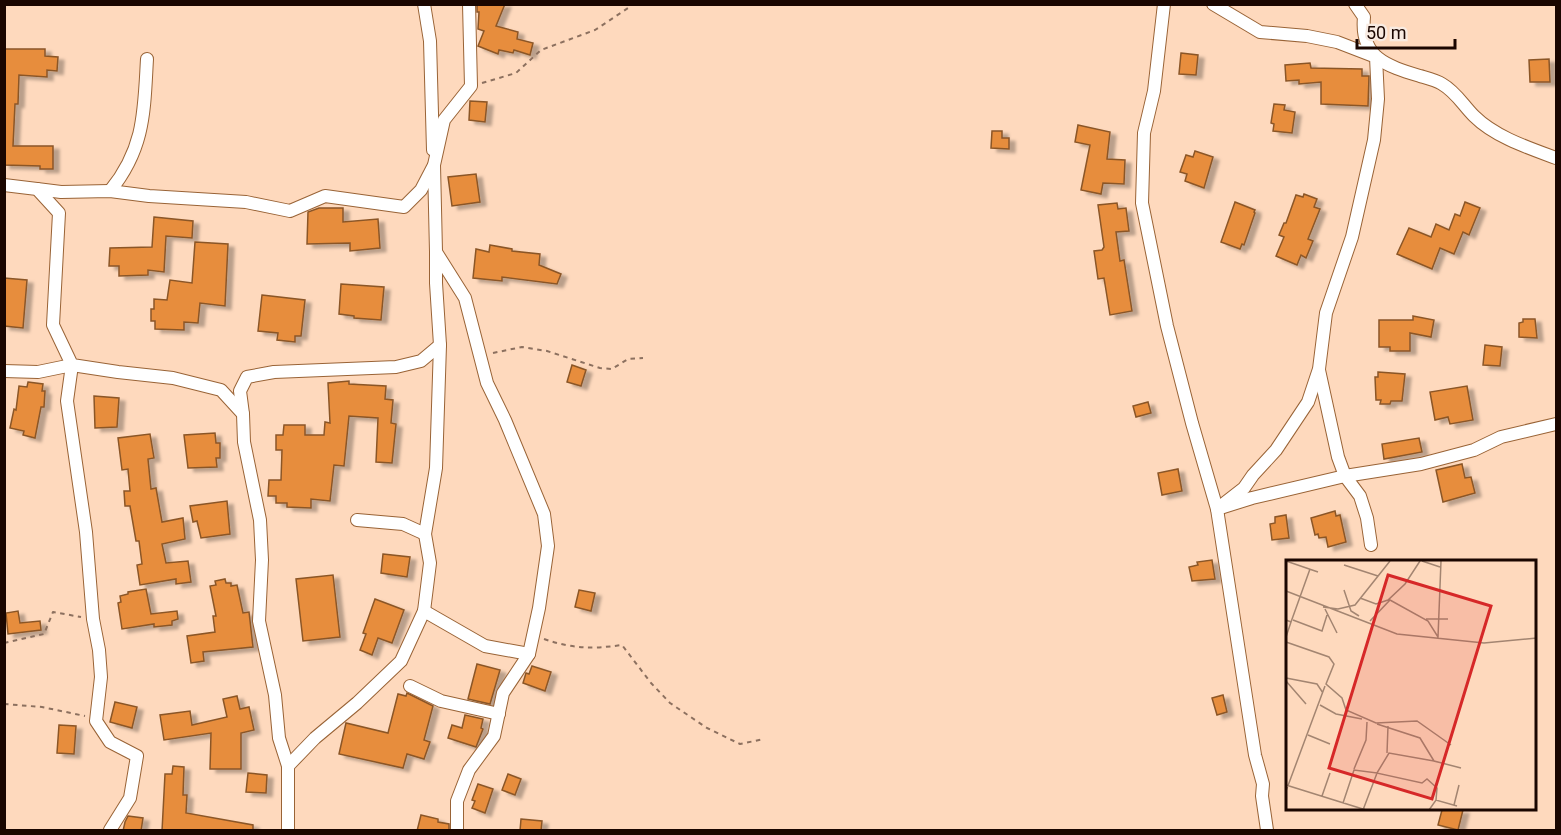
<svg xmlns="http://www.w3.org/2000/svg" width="1561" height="835" viewBox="0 0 1561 835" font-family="Roboto,sans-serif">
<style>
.building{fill:#e78d3c;stroke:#8b5628;stroke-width:1.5;filter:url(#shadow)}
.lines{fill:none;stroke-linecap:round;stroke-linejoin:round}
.minor-casing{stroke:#996336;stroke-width:14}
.path{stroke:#8c705f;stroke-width:2;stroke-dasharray:4.5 4.5;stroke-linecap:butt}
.minor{stroke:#fff;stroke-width:12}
.inset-road{fill:none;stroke:#a38571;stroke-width:1.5}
.view{fill:#d62828;fill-opacity:0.15;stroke:#d62828;stroke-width:3}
.inset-edge{fill:none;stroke:#1a0600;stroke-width:3}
</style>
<defs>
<filter id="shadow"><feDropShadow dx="6" dy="3.5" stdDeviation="1.5" flood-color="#0004"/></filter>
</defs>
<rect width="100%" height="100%" fill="#fed9bd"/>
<g class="building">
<polygon points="477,4 505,4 496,26 518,32 517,39 533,43 530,55 514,50 513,53 499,50 498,54 478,46 484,31 478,29 479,12 477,12"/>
<polygon points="4,49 45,49 45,56 58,57 57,71 47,70 47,77 19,75 18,104 15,104 13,146 53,146 53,169 40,169 40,166 4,165"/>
<polygon points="1181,53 1198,55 1196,75 1179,74"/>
<polygon points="1549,59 1550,82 1530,82 1529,60"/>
<polygon points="1310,63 1311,68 1362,69 1362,76 1369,76 1368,106 1321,104 1321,82 1299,84 1299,80 1286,81 1285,65"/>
<polygon points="470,101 487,102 485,122 469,120"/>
<polygon points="1274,104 1285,105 1284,110 1295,112 1292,133 1273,131 1274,124 1271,123"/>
<polygon points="1078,125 1110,132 1107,159 1125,160 1124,184 1103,183 1101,194 1081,190 1090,145 1075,142"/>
<polygon points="992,131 1002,131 1002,138 1009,138 1009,149 991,148"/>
<polygon points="1195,151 1213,157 1204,188 1185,181 1187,174 1180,172 1186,155 1193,157"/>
<polygon points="476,174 480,202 452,206 448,177"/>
<polygon points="1304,194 1317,199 1314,207 1320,209 1308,239 1313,241 1306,258 1301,255 1297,265 1276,256 1284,237 1279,235 1284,223 1286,223 1296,195 1303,197"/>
<polygon points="1235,202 1255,210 1254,212 1255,213 1244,245 1242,244 1240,249 1221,242"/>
<polygon points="1465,202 1480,208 1469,235 1463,232 1454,254 1440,248 1432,269 1397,254 1409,228 1431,237 1436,224 1449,230 1455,214 1460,216"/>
<polygon points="1117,203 1118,209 1126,208 1129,231 1116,232 1120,261 1124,260 1132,311 1110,315 1104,278 1098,279 1094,251 1102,250 1104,247 1098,205"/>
<polygon points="319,208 343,208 343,222 378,219 380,248 350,251 350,243 307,244 308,212"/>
<polygon points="154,217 193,221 192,238 166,236 164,272 148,270 148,275 119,276 119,266 109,266 110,248 152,247"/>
<polygon points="195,242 228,244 225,306 200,303 198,323 184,322 184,330 155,329 155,321 151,321 151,309 154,309 154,299 167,300 170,280 192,283"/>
<polygon points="490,245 512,249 512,251 540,254 539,265 561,274 557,284 502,277 502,281 473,278 476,249 489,252"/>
<polygon points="4,278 27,280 23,328 4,326"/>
<polygon points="341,284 384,287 381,320 354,318 354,316 339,314"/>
<polygon points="262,295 305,300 301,336 295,336 295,342 277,340 278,333 258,331"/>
<polygon points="1413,316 1434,320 1431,337 1410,333 1410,351 1390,351 1390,347 1379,347 1379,320 1413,320"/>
<polygon points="1523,319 1535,319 1537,338 1519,337 1519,323 1523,322"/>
<polygon points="1485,345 1502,347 1500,366 1483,365"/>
<polygon points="572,365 586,370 581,386 567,382"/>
<polygon points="1378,372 1405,374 1402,401 1391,401 1390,404 1380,404 1381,400 1376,400 1375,377 1378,377"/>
<polygon points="349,381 349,384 386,386 385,399 393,400 391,423 396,424 392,463 376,462 378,418 349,416 344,466 334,465 330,501 311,499 311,508 287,507 287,503 276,503 276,496 268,496 269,480 281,480 282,450 276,450 276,435 283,435 284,425 305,425 305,435 324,435 325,422 330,423 328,383"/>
<polygon points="28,382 43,384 42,391 45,391 44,407 41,407 35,438 23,435 24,431 10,428 14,409 16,410 19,386 27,387"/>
<polygon points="1467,386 1473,420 1450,424 1448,417 1435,420 1430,392"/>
<polygon points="94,396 119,398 117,427 95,428"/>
<polygon points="1148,402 1151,413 1136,417 1133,406"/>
<polygon points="215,433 216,443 220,443 220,458 216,458 217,467 188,468 184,435"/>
<polygon points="150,434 154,458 148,459 151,489 156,488 162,522 183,518 185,539 162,544 166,563 188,561 191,582 176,584 176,579 140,585 137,565 142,564 139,541 136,541 130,506 125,506 124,491 130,491 128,469 122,470 118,438"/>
<polygon points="1419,438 1422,452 1384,459 1382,444"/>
<polygon points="1462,464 1465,478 1471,477 1475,493 1443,502 1436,470"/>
<polygon points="1178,469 1182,491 1162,495 1158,473"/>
<polygon points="227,501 230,534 201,538 197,521 193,522 190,506"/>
<polygon points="1335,511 1336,516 1340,515 1346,542 1328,547 1326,537 1319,538 1318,534 1315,535 1311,518"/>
<polygon points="1286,515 1289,538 1272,540 1270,524 1275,523 1275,517"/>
<polygon points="383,554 410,557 407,577 381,573"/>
<polygon points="1212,560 1215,579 1192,581 1189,567 1198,565 1197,562"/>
<polygon points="333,575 340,637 303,641 296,579"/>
<polygon points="225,579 226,583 231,583 231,586 237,585 243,613 249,612 253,647 203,652 204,661 191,663 187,636 215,632 213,616 216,616 210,586 216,585 215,581"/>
<polygon points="146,589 151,614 177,611 178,619 172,621 172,625 154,627 154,624 122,629 118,603 121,602 120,596 128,594 128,592"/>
<polygon points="579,590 595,593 591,611 575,607"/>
<polygon points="375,599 404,610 392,643 378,638 372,655 360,650 366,634 363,633"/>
<polygon points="18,611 20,623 40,621 41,630 8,634 6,613"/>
<polygon points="477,664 500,670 490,704 468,699"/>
<polygon points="532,666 551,672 545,691 523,683 526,673 529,674"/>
<polygon points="407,693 433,706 424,740 430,742 424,759 407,754 403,768 339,754 346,723 388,733 398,694 406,696"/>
<polygon points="1223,695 1227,712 1217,715 1212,698"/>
<polygon points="237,696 240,709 249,707 254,730 241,733 241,769 210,769 211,733 164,740 160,715 190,711 192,725 227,717 223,699"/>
<polygon points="115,702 137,707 132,728 110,722"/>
<polygon points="465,715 483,719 481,728 483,729 476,747 448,738 452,725 462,728"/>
<polygon points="59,725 76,726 74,754 57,753"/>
<polygon points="173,766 184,767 183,795 187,795 186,813 253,825 253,831 162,831 165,774 172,774"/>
<polygon points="248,773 267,775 266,793 246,792"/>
<polygon points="508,774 521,779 515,795 502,790"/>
<polygon points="478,784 493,789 485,813 472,808 475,801 472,800"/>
<polygon points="1442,810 1463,810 1458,830 1438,825"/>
<polygon points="421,815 438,819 438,822 449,824 449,831 417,831"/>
<polygon points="128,816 143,818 141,831 123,831 125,822"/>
<polygon points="521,819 542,821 541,831 520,831"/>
</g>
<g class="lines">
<defs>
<g id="minor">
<polyline points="424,4 430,41 433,150"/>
<polyline points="1164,4 1154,91 1144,133 1142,203 1167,326 1192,423 1217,509 1255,755 1263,784 1262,796 1267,830"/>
<polyline points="1213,4 1260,32 1307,36 1337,42 1376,57 1378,99 1374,140 1352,237 1326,313 1319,369 1308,402 1276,450 1253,475 1244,488 1217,509 1252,498 1345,476 1421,464 1474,450 1501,437 1556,424"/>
<path d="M 1355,4 L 1364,17 C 1360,58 1387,66 1420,76 C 1427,78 1436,80 1442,84 C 1456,92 1463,105 1474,116 C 1495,137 1529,148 1556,158"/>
<polyline points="4,185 37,189 59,213 53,325 72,365 118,372 173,378 221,390 243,414 244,442 260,520 262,560 259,621 275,695 279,738 288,766"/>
<polyline points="37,189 61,192 110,191 149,196 246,202 290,211 325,196 404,207 421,190 433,167"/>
<path d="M 110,191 C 145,148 144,111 147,59"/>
<polyline points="1319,370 1338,457 1345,476 1360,496 1367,518 1371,545"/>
<polyline points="4,371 38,372 72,365 67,401 86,532 93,619 99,650 101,677 96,721 110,742 137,756 130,798 110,830"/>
<polyline points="243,414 240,391 247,377 274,372 396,367 421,361 440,345"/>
<polyline points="357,520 403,524 425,534"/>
<polyline points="424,611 485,646 529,654"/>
<polyline points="410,686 441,701 499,714"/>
<polyline points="288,830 288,766 315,738 357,703 401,661 424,611 430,563 425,534 436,468 440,345 436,283 436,252"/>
<polyline points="457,830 457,801 469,770 494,736 503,693 529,654 539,608 548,546 544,514 505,420 487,383 465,298 436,252 434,165 444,120 471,86 469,4"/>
</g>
</defs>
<use href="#minor" class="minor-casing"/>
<g class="path">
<polyline points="482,83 516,73 541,50 595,30 628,8 630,4"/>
<polyline points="493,353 522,347 547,351 600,368 612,369 628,359 643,358"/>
<path d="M 544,639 C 573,649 592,649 622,645 L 651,683 L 670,703 L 707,728 L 740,744 L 764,739"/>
<polyline points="4,643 44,634 53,612 81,617"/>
<polyline points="4,704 42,707 85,716"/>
</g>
<use href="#minor" class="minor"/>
</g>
<g transform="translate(1286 560)">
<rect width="250" height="250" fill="#fed9bd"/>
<path class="inset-road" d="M 0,1 L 32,12M 136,1 L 154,7M 58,5 L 92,16M 58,30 L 65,51 L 73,56M 0,31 L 111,74 L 198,83 L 251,78M 74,38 L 90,44 L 102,40 L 119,24 L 134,1M 37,47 L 52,49 L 69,45 L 104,1M 39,49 L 51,73M 140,59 L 162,59M 0,60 L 5,62 L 0,77M 7,60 L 36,71 L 41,55M 84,61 L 104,40 L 142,61 L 152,77 L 155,1M 5,62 L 24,9M 0,82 L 43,97 L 48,104 L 40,124 L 56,138 L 60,150 L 90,163 L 131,161 L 165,185M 0,118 L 31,124 L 37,133M 0,121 L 20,144M 34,145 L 50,154 L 76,159M 91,164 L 134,178 L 148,201 L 175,208M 22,175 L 44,184M 101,193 L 102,166M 68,209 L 80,180 L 81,162M 0,225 L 80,250M 0,231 L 39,126M 36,236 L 44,213M 57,243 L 68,210 L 91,213 L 103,193 L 148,201M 168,245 L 173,225M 77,250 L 91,213 L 136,223 L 141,219 L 151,228 L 150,240M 143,250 L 150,240 L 171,246"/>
<path class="view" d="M 102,15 L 205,46 L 146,239 L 43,208 Z"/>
<rect width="250" height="250" class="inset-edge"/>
</g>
<rect width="1561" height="835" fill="none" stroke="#1a0600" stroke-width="12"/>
<path d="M1357 39v9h98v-9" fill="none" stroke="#1a0600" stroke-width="3"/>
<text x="1366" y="39" font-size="18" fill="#1a0600" stroke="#f8ebe2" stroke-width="4.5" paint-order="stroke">50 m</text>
</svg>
